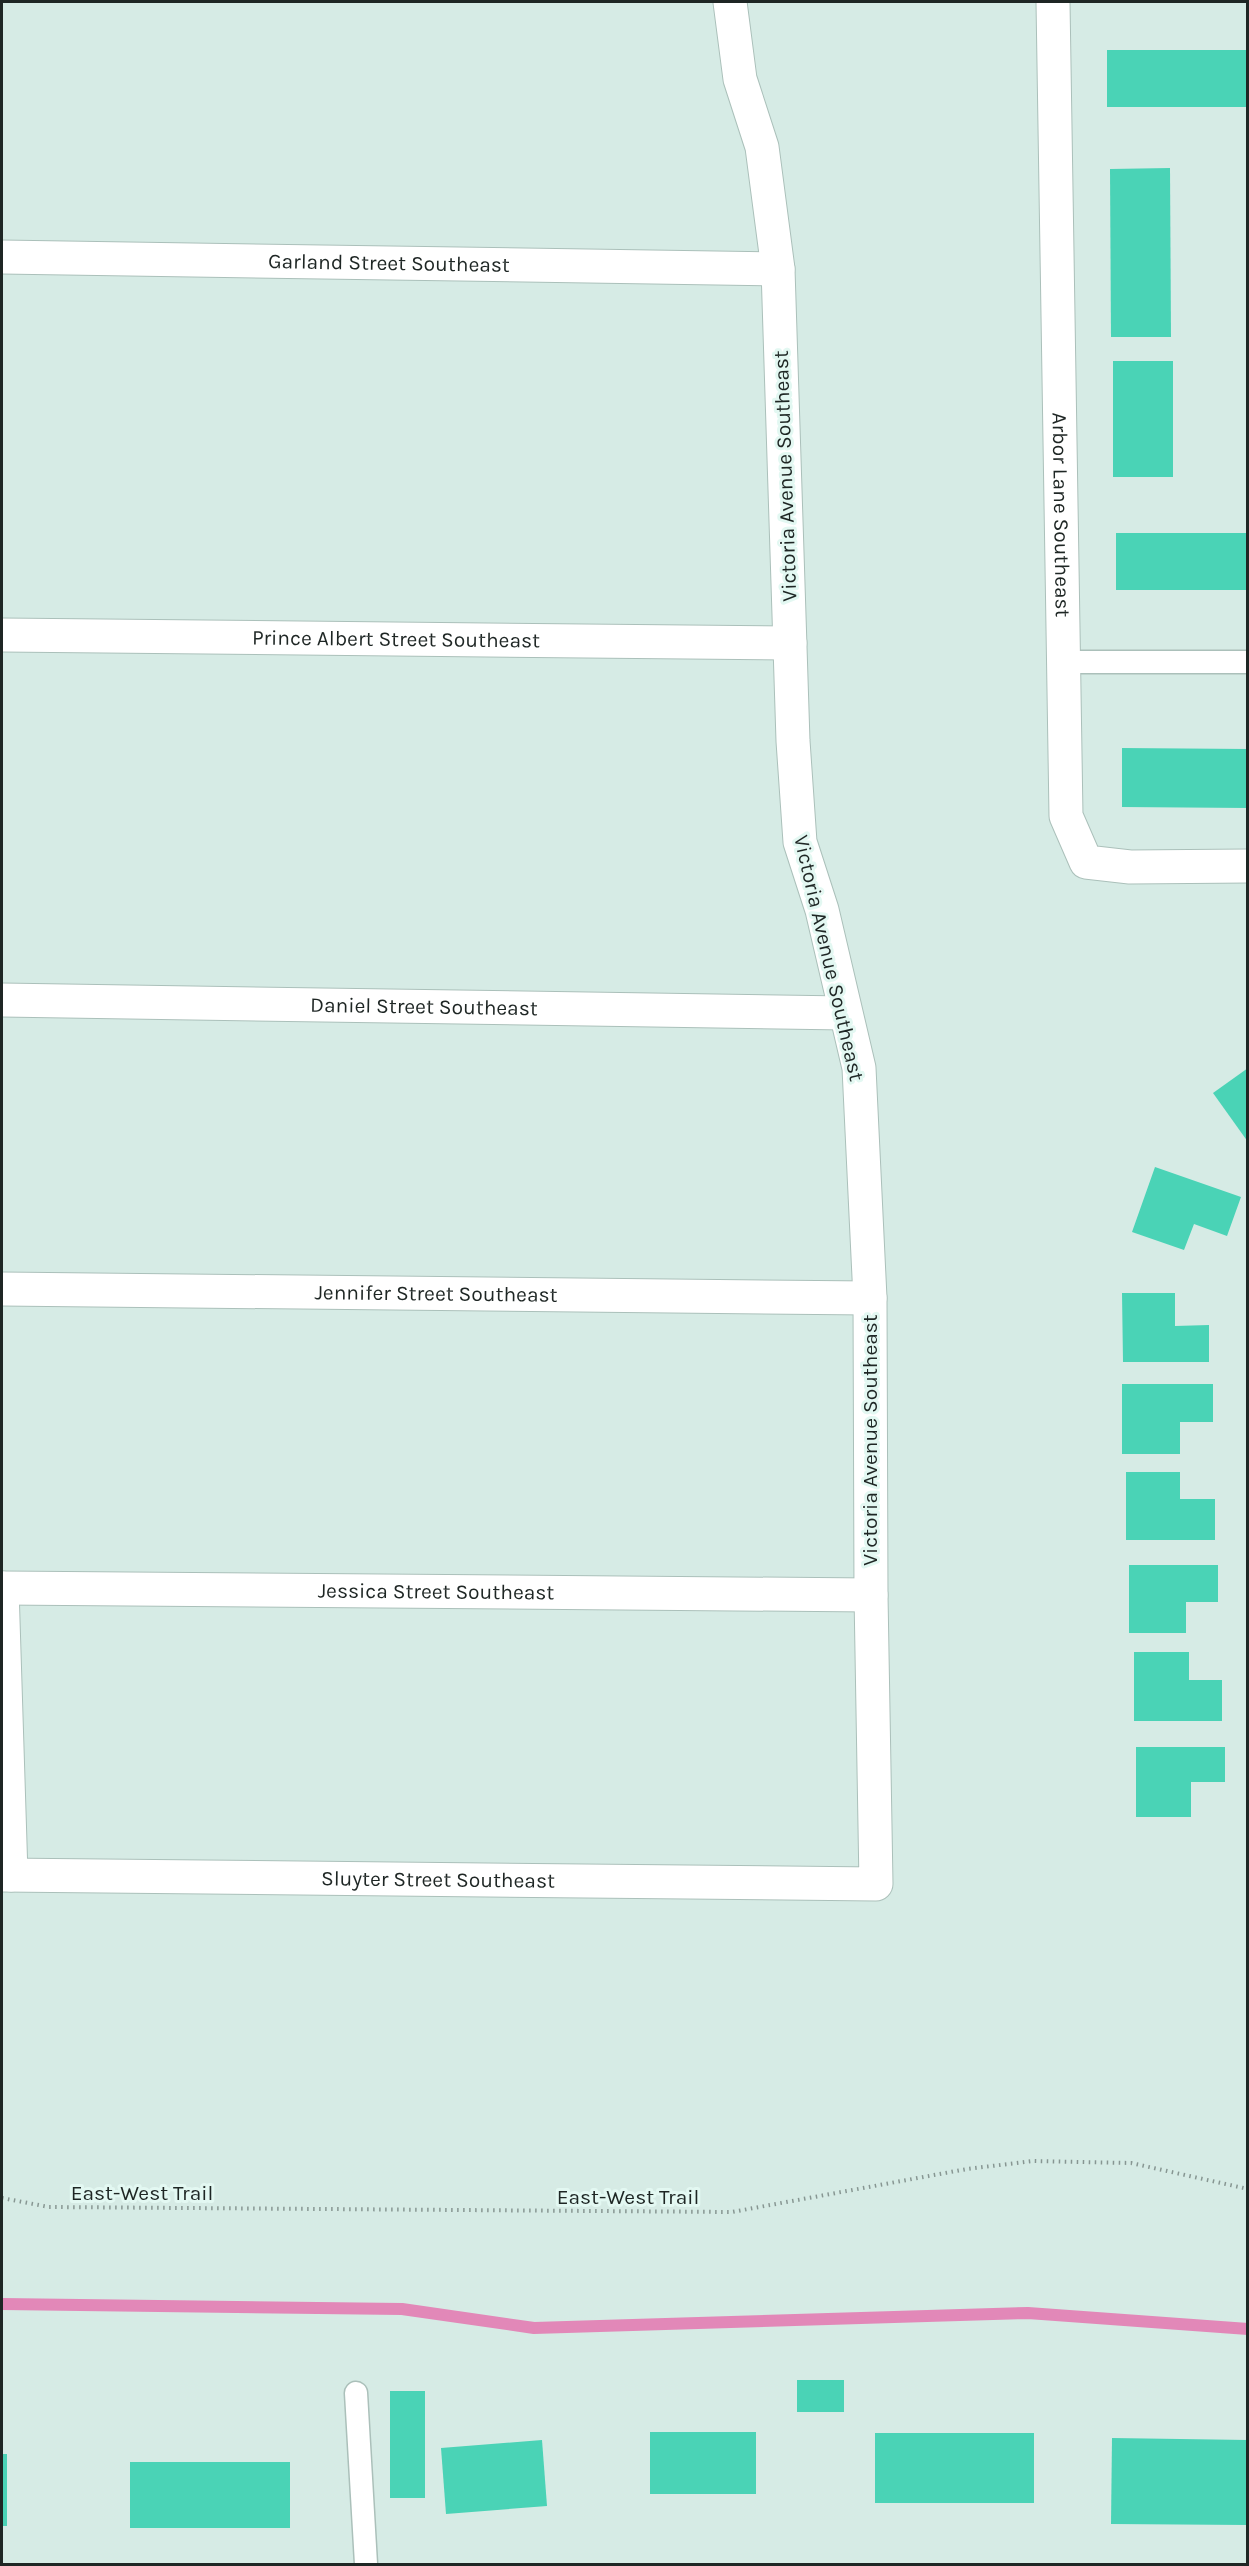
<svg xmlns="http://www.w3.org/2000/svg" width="1249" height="2566" viewBox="0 0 1249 2566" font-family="Karla,sans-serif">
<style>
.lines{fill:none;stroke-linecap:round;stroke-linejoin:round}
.stream{stroke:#e288b8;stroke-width:12}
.building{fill:#4ad3b6}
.service-casing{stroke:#abc0ba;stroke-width:25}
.minor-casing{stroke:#abc0ba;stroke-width:35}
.path{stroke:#879692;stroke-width:4;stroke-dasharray:1.5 4.5;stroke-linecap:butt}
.service{stroke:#fff;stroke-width:22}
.minor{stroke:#fff;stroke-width:33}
.labels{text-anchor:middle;stroke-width:6;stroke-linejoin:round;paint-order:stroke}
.street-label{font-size:21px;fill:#1e2624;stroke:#e3f8f2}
</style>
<rect width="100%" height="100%" fill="#d6ebe5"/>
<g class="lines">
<polyline class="stream" points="2,2304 402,2309 534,2328 1028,2313 1248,2329"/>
</g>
<g class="building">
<rect x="1107" y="50" width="141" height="57"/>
<polygon points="1170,168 1171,337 1111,337 1110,169"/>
<rect x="1113" y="361" width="60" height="116"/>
<rect x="1116" y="533" width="132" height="57"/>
<polygon points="1122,748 1248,749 1248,808 1122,807"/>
<polygon points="1248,1068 1248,1142 1213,1093"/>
<polygon points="1155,1167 1241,1197 1227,1236 1194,1224 1184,1250 1132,1232"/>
<polygon points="1122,1293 1175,1293 1175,1326 1209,1325 1209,1362 1123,1362"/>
<polygon points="1122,1384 1213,1384 1213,1422 1180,1422 1180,1454 1122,1454"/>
<polygon points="1126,1472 1180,1472 1180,1499 1215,1499 1215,1540 1126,1540"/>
<polygon points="1129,1565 1218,1565 1218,1602 1186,1602 1186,1633 1129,1633"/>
<polygon points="1134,1652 1189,1652 1189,1680 1222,1680 1222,1721 1134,1721"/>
<polygon points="1136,1747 1225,1747 1225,1782 1191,1782 1191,1817 1136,1817"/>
<rect x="797" y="2380" width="47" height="32"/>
<rect x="390" y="2391" width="35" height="107"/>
<rect x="650" y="2432" width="106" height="62"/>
<rect x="875" y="2433" width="159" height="70"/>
<polygon points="1112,2438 1248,2440 1248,2525 1111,2524"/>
<polygon points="542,2440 547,2506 446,2514 441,2448"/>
<rect x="2" y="2454" width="5" height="72"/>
<rect x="130" y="2462" width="160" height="66"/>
</g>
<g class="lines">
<defs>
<g id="service">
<polyline points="1062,662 1248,662"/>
<polyline points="356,2393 366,2564"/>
</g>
<g id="minor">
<path id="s1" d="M 1053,2 L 1066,816 L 1086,862 L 1130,867 L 1248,866"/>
<path id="s2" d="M 2,257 L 778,269"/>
<path id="s3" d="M 2,635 L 790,643"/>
<path id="s4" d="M 2,1000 L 845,1013"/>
<path id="s5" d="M 2,1289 L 870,1298"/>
<path id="s6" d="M 2,1588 L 871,1595"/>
<polyline points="2,1588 11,1875"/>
<path id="s7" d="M 2,1875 L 876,1884 L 871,1595 L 870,1298 L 859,1068 L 822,910 L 800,842 L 793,741 L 778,269 L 762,147 L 740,79 L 730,2"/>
</g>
</defs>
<use href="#service" class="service-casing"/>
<use href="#minor" class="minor-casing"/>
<polyline class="path" points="2,2198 49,2207 732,2212 967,2169 1033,2161 1131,2163 1248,2189"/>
<use href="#service" class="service"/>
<use href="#minor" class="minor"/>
</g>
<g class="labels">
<g class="street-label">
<text dy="7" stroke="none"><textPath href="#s2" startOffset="387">Garland Street Southeast</textPath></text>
<text transform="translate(785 476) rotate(-92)" y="7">Victoria Avenue Southeast</text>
<text dy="7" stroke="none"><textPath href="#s1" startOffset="513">Arbor Lane Southeast</textPath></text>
<text dy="7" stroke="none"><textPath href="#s3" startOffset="394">Prince Albert Street Southeast</textPath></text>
<text transform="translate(829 958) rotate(77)" y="7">Victoria Avenue Southeast</text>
<text dy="7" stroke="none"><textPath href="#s4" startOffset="422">Daniel Street Southeast</textPath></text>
<text dy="7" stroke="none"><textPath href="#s5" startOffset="434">Jennifer Street Southeast</textPath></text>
<text transform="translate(870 1440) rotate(-90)" y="7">Victoria Avenue Southeast</text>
<text dy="7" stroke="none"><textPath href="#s6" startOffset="434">Jessica Street Southeast</textPath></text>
<text dy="7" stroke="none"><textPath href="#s7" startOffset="436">Sluyter Street Southeast</textPath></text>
<text x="142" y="2200">East-West Trail</text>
<text x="628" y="2204">East-West Trail</text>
</g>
</g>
<rect width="1249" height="2566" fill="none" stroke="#1e2624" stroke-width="6"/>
</svg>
